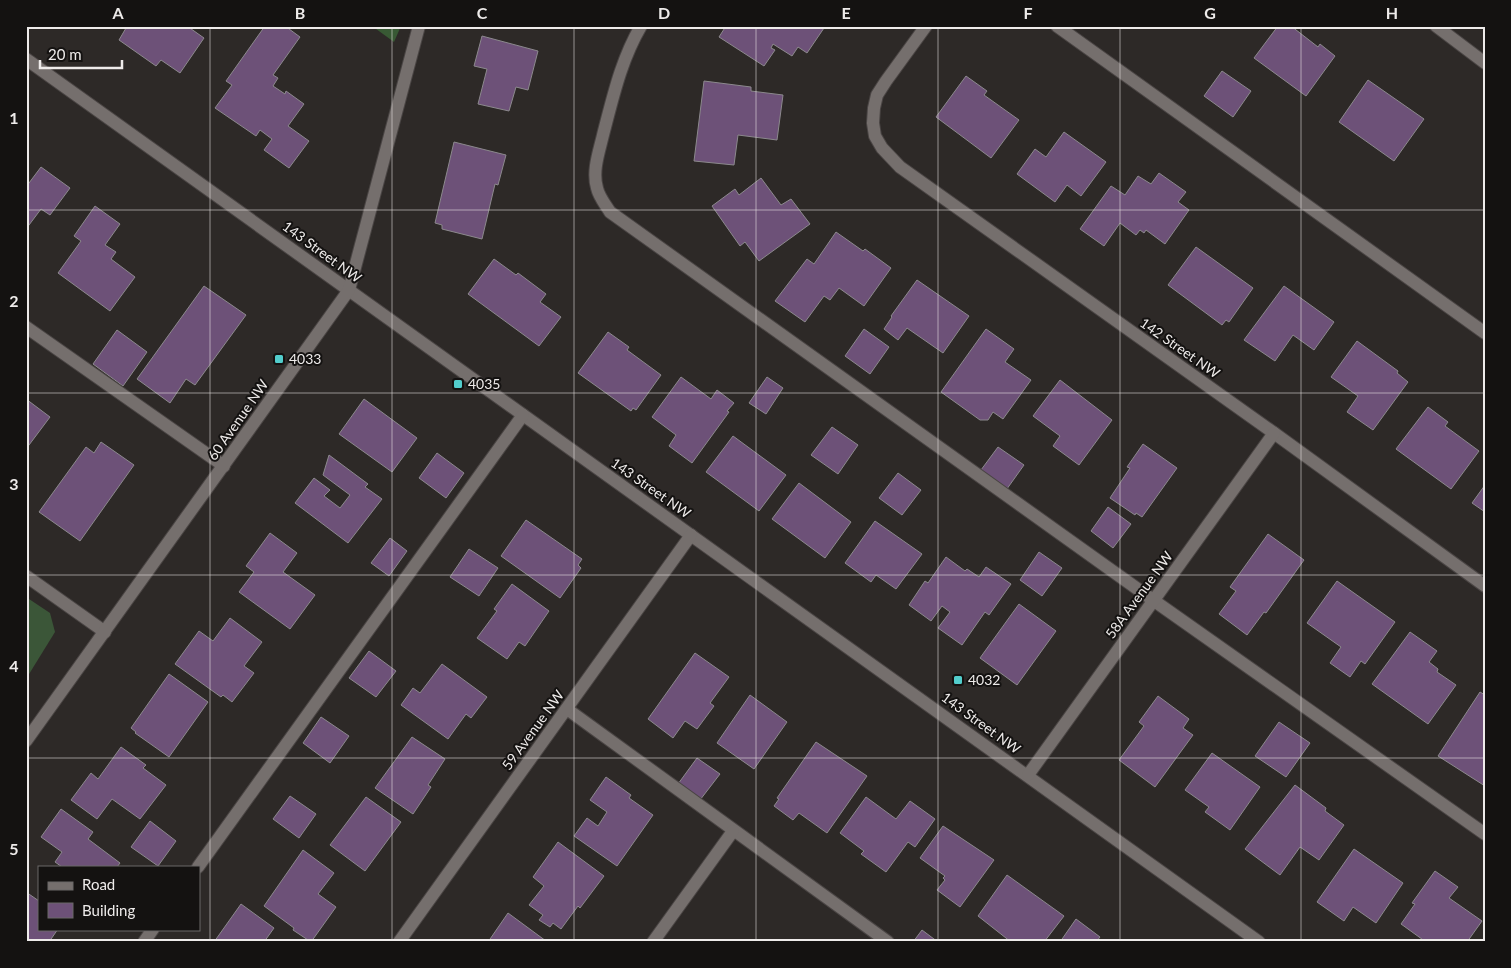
<svg xmlns="http://www.w3.org/2000/svg" width="1511" height="968" viewBox="0 0 1511 968" font-family="Lato,sans-serif">
<style>
.green{fill:#3b5638}
.forest{fill:#385934}
.building{fill:#6d5178;stroke:#8c898d}
.lines{fill:none;stroke-linecap:round;stroke-linejoin:round}
.minor-casing{stroke:#4a4544;stroke-width:14}
.minor{stroke:#756f6d;stroke-width:12}
.grid{fill:none;stroke:#eeebea;stroke-width:1;stroke-opacity:0.55}
.poi-dot{fill:#52cdcc;stroke:#141211;stroke-width:2}
.labels{text-anchor:middle;stroke-width:4;stroke-linejoin:round;paint-order:stroke}
.street-label{font-size:14px;fill:#eeebea;stroke:#141211}
.poi-label{font-size:14px;fill:#eeebea;stroke:#141211;text-anchor:start}
.neatline{fill:none;stroke:#eeebea;stroke-width:2}
.grid-label{font-size:16px;text-anchor:middle;font-weight:bold;fill:#eeebea}
</style>
<rect width="100%" height="100%" fill="#2d2927"/>
<polygon class="green" points="26,597 50,613 55,632 26,679"/>
<polygon class="forest" points="372,26 401,26 394,42"/>
<g class="building">
<polygon points="126,26 187,26 204,38 180,73 161,60 156,66 119,40 126,28"/>
<polygon points="265,26 285,26 300,37 273,75 278,78 273,86 285,94 286,91 304,104 288,126 309,141 289,168 264,150 272,139 260,130 256,136 215,108 232,85 226,81"/>
<polygon points="726,26 822,26 824,28 807,53 798,47 792,56 773,44 771,48 775,50 764,66 719,37"/>
<polygon points="1278,26 1291,26 1318,47 1320,44 1335,56 1306,96 1254,58"/>
<polygon points="482,36 538,51 528,90 516,87 509,111 478,104 487,69 474,66"/>
<polygon points="1222,71 1251,91 1233,117 1204,96"/>
<polygon points="966,76 987,91 984,95 1019,120 991,158 936,117"/>
<polygon points="1368,80 1424,119 1394,161 1339,122"/>
<polygon points="704,81 751,87 751,91 783,95 777,140 738,135 734,165 694,161"/>
<polygon points="1064,132 1106,162 1081,196 1067,185 1055,202 1017,174 1035,149 1046,157"/>
<polygon points="454,142 506,155 498,185 495,184 482,239 442,229 442,225 435,223"/>
<polygon points="41,167 70,188 50,215 41,209 26,229 26,187"/>
<polygon points="1159,173 1186,192 1178,202 1189,210 1165,244 1146,230 1144,233 1140,230 1136,235 1120,223 1104,246 1080,229 1111,186 1125,195 1138,176 1151,184"/>
<polygon points="761,178 781,205 791,199 810,224 759,261 745,242 740,246 712,206 735,189 739,195"/>
<polygon points="95,206 120,224 105,245 116,252 111,259 135,277 110,311 58,273 81,241 74,236"/>
<polygon points="836,232 863,251 865,249 891,268 864,306 839,288 830,300 824,296 805,322 775,301 807,259 814,264"/>
<polygon points="1196,247 1253,288 1229,322 1226,320 1222,325 1168,285"/>
<polygon points="494,259 516,275 518,273 546,294 540,302 561,317 539,346 468,294"/>
<polygon points="917,280 969,316 943,353 907,328 898,340 884,329 892,317 891,316"/>
<polygon points="204,286 246,315 195,385 186,379 170,403 137,379"/>
<polygon points="1284,286 1334,322 1314,350 1293,335 1275,361 1244,340"/>
<polygon points="864,329 889,347 870,374 845,356"/>
<polygon points="986,329 1014,349 1005,362 1031,380 1003,419 993,412 988,420 980,420 941,392"/>
<polygon points="117,330 147,352 123,386 93,364"/>
<polygon points="608,332 629,347 627,350 661,375 636,410 633,408 631,411 578,373"/>
<polygon points="1357,341 1398,371 1397,373 1408,382 1373,430 1347,412 1358,396 1331,377"/>
<polygon points="681,377 711,399 717,390 734,403 727,411 729,412 692,463 669,446 676,435 652,417"/>
<polygon points="767,377 783,388 766,414 749,403"/>
<polygon points="1060,380 1112,420 1079,465 1053,446 1060,436 1033,416"/>
<polygon points="26,399 50,417 26,449"/>
<polygon points="364,399 417,438 392,472 339,434"/>
<polygon points="1428,407 1448,422 1445,426 1479,451 1451,489 1396,449"/>
<polygon points="832,427 858,445 838,474 811,455"/>
<polygon points="733,436 786,475 759,511 706,472"/>
<polygon points="101,442 134,465 80,541 39,512 86,447 94,453"/>
<polygon points="1143,444 1177,468 1142,517 1136,513 1135,515 1110,498 1130,468 1127,467"/>
<polygon points="998,447 1024,465 1004,493 978,474"/>
<polygon points="437,453 464,473 446,498 419,478"/>
<polygon points="329,455 368,484 365,487 382,499 348,543 295,503 314,478 330,490 324,496 340,508 350,495 323,475"/>
<polygon points="898,473 921,490 902,515 879,498"/>
<polygon points="799,483 851,522 825,558 772,519"/>
<polygon points="1485,485 1485,512 1472,503"/>
<polygon points="1108,507 1131,524 1113,548 1091,531"/>
<polygon points="526,520 582,559 578,565 581,568 560,598 501,556"/>
<polygon points="875,521 922,554 896,589 876,575 871,582 845,563"/>
<polygon points="270,533 297,553 283,572 315,595 290,629 239,592 254,572 246,566"/>
<polygon points="1268,534 1304,560 1266,613 1264,612 1247,635 1219,614 1236,591 1230,587"/>
<polygon points="390,538 407,551 389,576 371,563"/>
<polygon points="469,549 498,568 479,596 450,577"/>
<polygon points="1039,552 1062,568 1042,596 1020,580"/>
<polygon points="946,557 965,571 967,569 979,577 986,567 1011,584 989,615 985,612 962,645 938,628 950,612 942,606 931,621 909,605 925,581 928,583"/>
<polygon points="1337,581 1395,622 1365,664 1361,661 1350,677 1330,663 1341,647 1307,623"/>
<polygon points="512,584 549,611 525,646 519,642 507,659 477,638 497,611 494,609"/>
<polygon points="1019,604 1056,631 1017,685 980,658"/>
<polygon points="230,618 262,642 244,666 254,673 232,702 223,695 221,697 175,664 199,631 213,641"/>
<polygon points="1410,632 1437,651 1429,662 1438,669 1437,672 1456,685 1428,724 1372,684"/>
<polygon points="369,651 396,671 376,697 349,678"/>
<polygon points="695,653 729,677 710,703 714,706 697,729 685,721 673,738 648,719"/>
<polygon points="442,664 487,697 471,718 466,714 448,739 401,705 413,688 420,693"/>
<polygon points="169,674 208,702 169,757 135,733 136,732 131,728"/>
<polygon points="1480,692 1485,695 1485,786 1438,756"/>
<polygon points="750,695 787,722 754,769 717,743"/>
<polygon points="1158,696 1189,719 1183,728 1193,735 1155,787 1119,760 1144,726 1139,722"/>
<polygon points="321,717 349,736 330,763 303,743"/>
<polygon points="1279,722 1310,743 1286,777 1255,756"/>
<polygon points="412,737 445,759 428,785 431,787 413,814 375,788"/>
<polygon points="816,742 867,776 827,833 799,813 793,820 774,806 779,799 777,798"/>
<polygon points="121,747 146,765 143,768 166,785 140,819 112,799 97,819 71,800 91,773 98,779"/>
<polygon points="1212,753 1260,787 1230,830 1205,812 1209,807 1185,790"/>
<polygon points="697,758 720,774 700,800 678,784"/>
<polygon points="606,777 631,795 629,798 653,815 617,866 574,836 587,818 598,826 607,812 590,800"/>
<polygon points="1295,785 1326,808 1325,811 1344,825 1319,860 1300,847 1280,875 1245,849"/>
<polygon points="290,796 316,814 299,838 273,819"/>
<polygon points="366,797 401,822 365,871 330,845"/>
<polygon points="866,797 896,819 910,801 935,819 915,847 908,842 886,872 861,854 864,851 840,833"/>
<polygon points="61,809 93,832 88,839 120,863 117,867 62,867 55,862 62,852 41,837"/>
<polygon points="150,821 176,841 158,866 131,847"/>
<polygon points="943,826 994,860 960,907 937,890 945,880 943,878 945,876 920,858"/>
<polygon points="558,842 604,876 580,908 578,906 561,929 553,923 550,927 539,920 543,915 529,905 544,886 533,877"/>
<polygon points="1354,849 1403,883 1376,923 1353,907 1344,921 1317,902"/>
<polygon points="303,850 334,873 318,894 336,907 311,942 293,930 294,928 264,906"/>
<polygon points="1435,871 1458,887 1449,898 1482,921 1467,942 1426,942 1401,924 1415,904 1412,903"/>
<polygon points="1007,875 1064,916 1044,942 1011,942 978,916"/>
<polygon points="26,892 39,901 39,929 58,929 49,942 26,942"/>
<polygon points="241,904 274,928 264,942 214,942"/>
<polygon points="508,913 546,941 545,942 488,942"/>
<polygon points="1076,919 1100,937 1096,942 1060,942"/>
<polygon points="922,930 938,942 913,942"/>
</g>
<g class="lines">
<defs>
<g id="minor">
<path d="M 641,26 C 621,60 613,97 603,135 C 599,152 592,171 597,188 C 599,197 605,204 610,212 L 1153,600 L 1485,834"/>
<polyline points="926,26 886,81 877,95 874,108 873,123 875,136 882,148 900,167 1274,433 1485,586"/>
<polyline points="1057,26 1485,333"/>
<polyline points="1436,26 1485,63"/>
<polyline points="26,59 1259,942"/>
<polyline points="26,327 224,466"/>
<polyline points="26,576 105,632"/>
<polyline points="567,709 888,942"/>
<polyline points="26,741 349,290 419,26"/>
<polyline points="1028,775 1274,433"/>
<polyline points="198,867 523,415"/>
<polyline points="144,942 153,929"/>
<polyline points="399,942 691,535"/>
<polyline points="653,942 733,831"/>
</g>
</defs>
<use href="#minor" class="minor-casing"/>
<use href="#minor" class="minor"/>
</g>
<path class="grid" d="M 210,26 L 210,942M 392,26 L 392,942M 574,26 L 574,942M 756,26 L 756,942M 938,26 L 938,942M 1120,26 L 1120,942M 1301,26 L 1301,942M 26,210 L 1485,210M 26,393 L 1485,393M 26,575 L 1485,575M 26,758 L 1485,758"/>
<g class="poi-dot">
<rect x="274" y="354" width="10" height="10" rx="2.5"/>
<rect x="453" y="379" width="10" height="10" rx="2.5"/>
<rect x="953" y="675" width="10" height="10" rx="2.5"/>
</g>
<g class="labels">
<g class="street-label">
<text transform="translate(322 252) rotate(36)" y="5">143 Street NW</text>
<text transform="translate(1180 348) rotate(35)" y="5">142 Street NW</text>
<text transform="translate(238 420) rotate(-55)" y="5">60 Avenue NW</text>
<text transform="translate(651 488) rotate(35)" y="5">143 Street NW</text>
<text transform="translate(1139 595) rotate(-54)" y="5">58A Avenue NW</text>
<text transform="translate(981 723) rotate(36)" y="5">143 Street NW</text>
<text transform="translate(533 730) rotate(-54)" y="5">59 Avenue NW</text>
</g>
<g class="poi-label">
<text x="289" y="364">4033</text>
<text x="468" y="389">4035</text>
<text x="968" y="685">4032</text>
</g>
</g>
<rect width="1511" height="968" fill="none" stroke="#141211" stroke-width="55"/>
<rect x="38" y="866" width="162" height="65" fill="#141211" stroke="#6b6968"/>
<rect x="48" y="882" width="25" height="8" fill="#756f6d" stroke="#6b6968"/>
<text x="82" y="890" font-size="15" fill="#eeebea">Road</text>
<rect x="48" y="903" width="25" height="15" fill="#6d5178" stroke="#6b6968"/>
<text x="82" y="916" font-size="15" fill="#eeebea">Building</text>
<path d="M40 60v8h82v-8" fill="none" stroke="#eeebea" stroke-width="2.5"/>
<text x="48" y="60" font-size="15" fill="#eeebea" stroke="#141211" stroke-width="4" paint-order="stroke">20 m</text>
<rect x="28" y="28" width="1456" height="912" class="neatline"/>
<g class="grid-label">
<text x="118" y="19">A</text>
<text x="300" y="19">B</text>
<text x="482" y="19">C</text>
<text x="664" y="19">D</text>
<text x="846" y="19">E</text>
<text x="1028" y="19">F</text>
<text x="1210" y="19">G</text>
<text x="1392" y="19">H</text>
<text x="14" y="124">1</text>
<text x="14" y="307">2</text>
<text x="14" y="490">3</text>
<text x="14" y="672">4</text>
<text x="14" y="855">5</text>
</g>
</svg>
